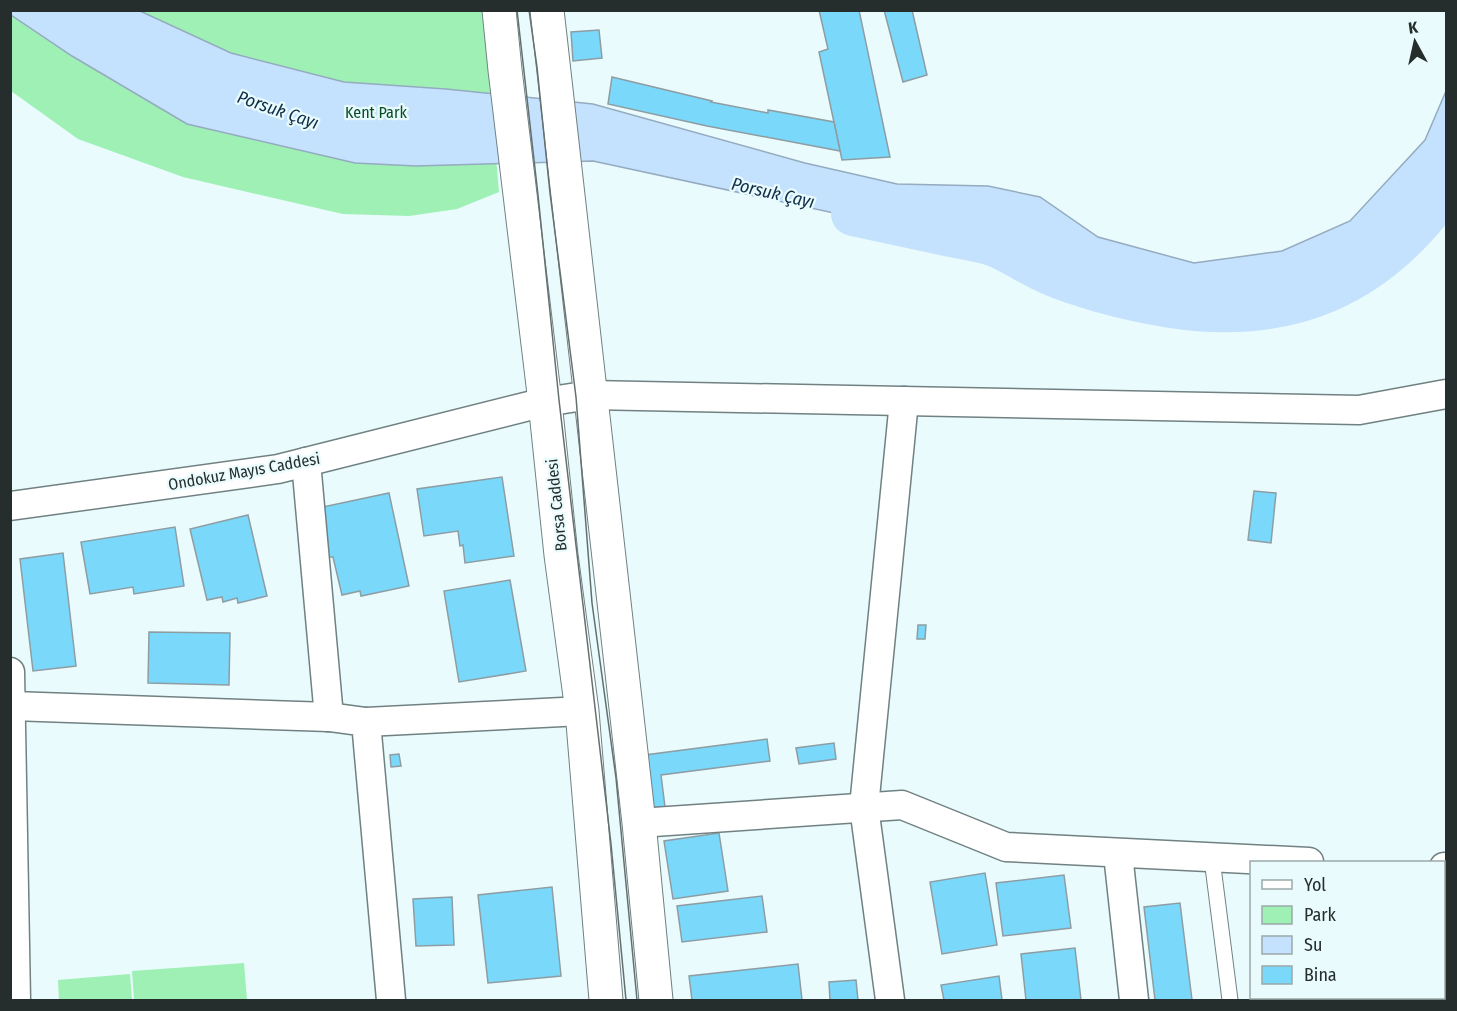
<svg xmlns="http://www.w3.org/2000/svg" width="1457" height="1011" viewBox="0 0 1457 1011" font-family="'Fira Sans Condensed',sans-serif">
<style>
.green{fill:#9ef0b5}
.water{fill:#c4e1fe;stroke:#95abbf;stroke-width:1.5}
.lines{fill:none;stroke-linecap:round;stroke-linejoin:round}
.river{stroke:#c4e1fe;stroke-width:44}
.building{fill:#7ad8fb;stroke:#8e9da3;stroke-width:1.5}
.service-casing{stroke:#718182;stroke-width:17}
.minor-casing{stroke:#718182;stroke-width:31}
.secondary-casing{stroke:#718182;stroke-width:35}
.service{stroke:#fff;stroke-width:15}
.minor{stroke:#fff;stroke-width:28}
.secondary{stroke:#fff;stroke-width:33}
.tram{stroke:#646f6f;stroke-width:1.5}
.labels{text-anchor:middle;stroke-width:4.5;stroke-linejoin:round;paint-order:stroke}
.park-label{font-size:16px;fill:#054e27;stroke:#e9fbfc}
.street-label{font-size:16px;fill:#262d2d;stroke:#e9fbfc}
.water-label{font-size:18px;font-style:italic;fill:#0e2d49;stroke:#e9fbfc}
</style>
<rect width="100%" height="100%" fill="#e9fbfc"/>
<g class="green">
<polygon points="11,11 483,11 499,192 457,209 409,216 343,214 183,177 78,139 11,91"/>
<polygon points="244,963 247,1000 134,1000 132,971"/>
<polygon points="130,974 132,1000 59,1000 58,980"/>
</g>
<polygon class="water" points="10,11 140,11 231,53 344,82 446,89 593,104 805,163 897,184 988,186 1040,197 1098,237 1194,263 1282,251 1350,221 1425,140 1446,91 1446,181 1427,209 1336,275 1278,304 1086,291 991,226 899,227 593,161 416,166 355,163 187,124 72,56 11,15"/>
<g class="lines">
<path class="river" d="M 853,214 C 885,221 918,228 951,235 C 965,238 981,240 995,245 C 1006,249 1017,256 1028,262 C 1042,270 1058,277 1073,282 C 1105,293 1138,301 1171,306 C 1289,324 1377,286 1446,188"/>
</g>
<g class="building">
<polygon points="819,10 859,10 890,157 842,160 819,52 828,49"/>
<polygon points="884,10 912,10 927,75 903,82"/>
<polygon points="599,30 602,58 573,61 571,32"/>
<polygon points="612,77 712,101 711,102 768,113 768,110 834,122 840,151 707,126 608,104"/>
<polygon points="502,477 514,556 465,563 463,545 460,546 458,531 424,536 417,489"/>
<polygon points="1254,491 1276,493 1271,543 1248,540"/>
<polygon points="389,493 409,586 361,596 360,591 342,595 333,557 328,557 318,508"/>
<polygon points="248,515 267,596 238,603 237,598 223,602 222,597 207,600 190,529"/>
<polygon points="175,527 184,586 134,594 133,587 90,594 81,542"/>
<polygon points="63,553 76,666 33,671 20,559"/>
<polygon points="510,580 526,671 459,682 444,591"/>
<polygon points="918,625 926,625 925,639 917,639"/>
<polygon points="149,632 230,633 229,685 148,683"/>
<polygon points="767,739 770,761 661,775 665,807 653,809 645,755"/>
<polygon points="834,743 836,759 799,764 796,748"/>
<polygon points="399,754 401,766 391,767 390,755"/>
<polygon points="719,833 728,891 673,899 664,841"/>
<polygon points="985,873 997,945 942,954 930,882"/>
<polygon points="1064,875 1071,928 1003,936 996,883"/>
<polygon points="552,887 561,976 488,983 478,895"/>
<polygon points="762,896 767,932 682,942 677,906"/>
<polygon points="452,897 454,945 416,946 413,899"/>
<polygon points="1180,903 1192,1000 1155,1000 1144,907"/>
<polygon points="1075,948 1081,1000 1026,1000 1021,954"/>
<polygon points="798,964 802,1000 692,1000 689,976"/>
<polygon points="999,976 1002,1000 944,1000 941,985"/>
<polygon points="856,980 858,1000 830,1000 829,982"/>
<rect x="1269" y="998" width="38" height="2"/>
<rect x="1384" y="998" width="36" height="2"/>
</g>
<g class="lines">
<defs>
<polyline id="service" points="1212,859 1230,1000"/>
<g id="minor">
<polyline points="306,462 329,717"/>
<polyline points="10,506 278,469 545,402 590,395 1359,410 1446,394"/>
<polyline points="10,672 16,1000"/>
<polyline points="12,706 329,717 366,722 391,1000"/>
<polyline points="366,722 582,711"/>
<polyline points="639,823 902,805 1006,847 1309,862"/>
<polyline points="1118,854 1134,1000"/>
<polyline points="1444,867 1446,868"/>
<polyline points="1354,998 1354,1000"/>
<polyline points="890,1000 864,807 904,401"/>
</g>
<g id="secondary">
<polyline points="499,10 505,70 545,402 561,555 582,711 606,1000"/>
<polyline points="547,10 639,823 656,1000"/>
</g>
</defs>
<use href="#service" class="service-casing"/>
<use href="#minor" class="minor-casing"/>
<use href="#secondary" class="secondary-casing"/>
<use href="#service" class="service"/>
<use href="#minor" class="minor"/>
<use href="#secondary" class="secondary"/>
<g class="tram">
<polyline points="517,10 538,195 559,400 611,844 626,1000"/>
<polyline points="529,10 537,67 550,193 576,397 592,603 616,778 637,1000"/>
</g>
</g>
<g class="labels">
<g class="park-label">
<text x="376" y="118">Kent Park</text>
</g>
<g class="street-label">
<text transform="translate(244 471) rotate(-10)" y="6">Ondokuz Mayıs Caddesi</text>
<text transform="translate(556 505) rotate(-96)" y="6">Borsa Caddesi</text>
</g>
<g class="water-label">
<text transform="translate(278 110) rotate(19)" y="6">Porsuk Çayı</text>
<text transform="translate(773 193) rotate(13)" y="6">Porsuk Çayı</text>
</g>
</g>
<rect width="1457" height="1011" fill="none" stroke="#262d2d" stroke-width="24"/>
<rect x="1250" y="861" width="195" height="138" fill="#e9fbfc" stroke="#9ba9a9" stroke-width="1.5"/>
<rect x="1262" y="880" width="30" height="9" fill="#ffffff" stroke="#9ba9a9" stroke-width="1.5"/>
<text x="1304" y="891" font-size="18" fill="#262d2d">Yol</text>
<rect x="1262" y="906" width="30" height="18" fill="#9ef0b5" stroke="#9ba9a9" stroke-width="1.5"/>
<text x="1304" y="921" font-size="18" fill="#262d2d">Park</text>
<rect x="1262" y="936" width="30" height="18" fill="#c4e1fe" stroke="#9ba9a9" stroke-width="1.5"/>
<text x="1304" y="951" font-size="18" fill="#262d2d">Su</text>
<rect x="1262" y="966" width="30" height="18" fill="#7ad8fb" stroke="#9ba9a9" stroke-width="1.5"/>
<text x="1304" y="981" font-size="18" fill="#262d2d">Bina</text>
<g transform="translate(1415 42) rotate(352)" stroke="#e9fbfc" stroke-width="4.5" paint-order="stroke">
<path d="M0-4.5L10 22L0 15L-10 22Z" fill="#262d2d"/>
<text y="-9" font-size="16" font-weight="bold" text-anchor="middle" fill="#262d2d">K</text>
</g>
</svg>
